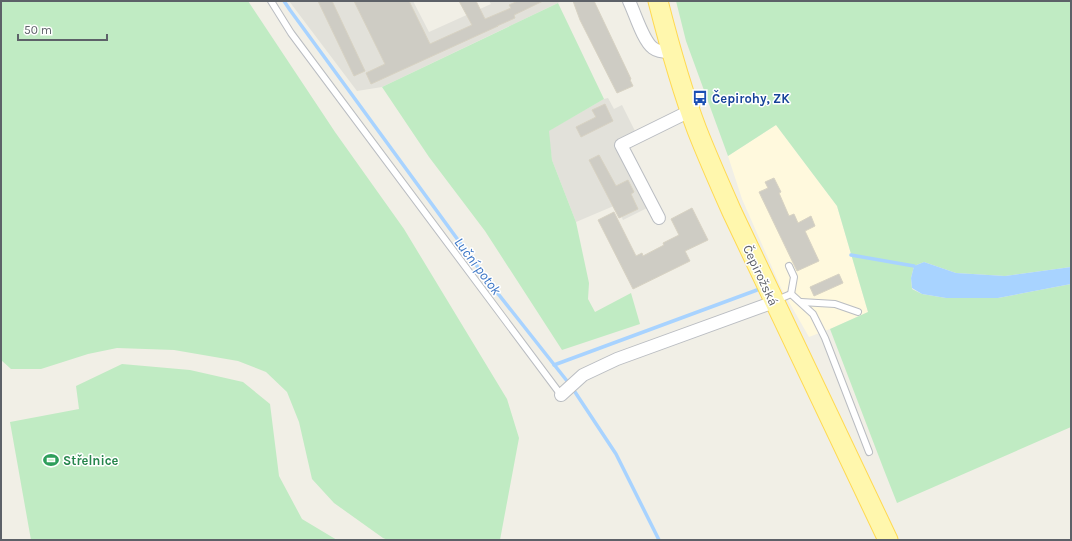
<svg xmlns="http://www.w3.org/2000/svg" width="1072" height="541" viewBox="0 0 1072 541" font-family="Karla,sans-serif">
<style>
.commercial{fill:#fff9dd}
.industrial{fill:#e2e1da}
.green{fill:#c0ebc3}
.water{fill:#a8d3ff}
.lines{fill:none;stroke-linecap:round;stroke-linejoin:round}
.stream{stroke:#a8d3ff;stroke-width:3.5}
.building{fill:#ceccc4;stroke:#d7d2c3}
.service-casing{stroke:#babdc2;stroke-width:8}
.minor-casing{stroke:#babdc2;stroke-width:14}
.primary-casing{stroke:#ffd951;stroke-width:21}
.service{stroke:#fff;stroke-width:6}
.minor{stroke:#fff;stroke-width:12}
.primary{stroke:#fff7ad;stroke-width:19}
.labels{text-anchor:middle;stroke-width:3;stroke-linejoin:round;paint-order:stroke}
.transit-label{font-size:13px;font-weight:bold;fill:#164399;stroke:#fff;text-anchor:start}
.street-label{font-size:13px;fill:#5d6168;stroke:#fff}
.leisure-label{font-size:13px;font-weight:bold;fill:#27864d;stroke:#fff;text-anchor:start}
.water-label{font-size:14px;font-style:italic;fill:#3b76c6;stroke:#fff}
</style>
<rect width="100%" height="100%" fill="#f1efe6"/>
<polygon class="commercial" points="776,125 837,206 868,312 830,329 809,337 782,290 742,199 728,156"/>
<g class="industrial">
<polygon points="289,1 413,1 429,32 491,4 489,1 562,1 382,87 357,91"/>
<polygon points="608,98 614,109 622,105 636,133 625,138 657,203 623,220 616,205 576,222 552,160 548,131 604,99"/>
</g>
<g class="green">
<polygon points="1,1 248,1 335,132 404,229 507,399 519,438 500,540 388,540 383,538 334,503 312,479 299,422 287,392 266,372 238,361 174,350 117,348 88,354 41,369 11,369 1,360"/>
<polygon points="676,1 1071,1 1071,267 1005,276 956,273 924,262 914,266 911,278 912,289 922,294 946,298 998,298 1071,284 1071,427 897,503 884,470 830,329 868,312 837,206 776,125 728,156 686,41"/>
<polygon points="558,3 604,99 549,131 552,160 576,222 589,283 588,299 595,312 631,293 640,324 562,350 485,231 429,157 382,87"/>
<polygon points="122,364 190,370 243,382 270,404 279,476 302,519 337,540 31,540 10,422 79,409 76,386"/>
</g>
<polygon class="water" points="924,262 956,273 1005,276 1071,267 1071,284 998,298 946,298 922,294 912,288 911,278 914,266"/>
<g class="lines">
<g class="stream">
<polyline points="284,1 290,10 488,281 571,386 616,454 659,540"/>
<polyline points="851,255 914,266"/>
<polyline points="554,365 757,290"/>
</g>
</g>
<g class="building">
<polygon points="318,1 332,1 365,71 354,76"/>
<polygon points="354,1 409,1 430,44 472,25 459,1 476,1 485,19 511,8 509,5 518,1 543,1 514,15 515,18 497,26 498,26 371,84 366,73 385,64"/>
<polygon points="573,1 594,1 631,79 630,80 633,86 617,93 580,20"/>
<polygon points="605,104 613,121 581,137 576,127 596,117 592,110"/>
<polygon points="599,155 616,186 628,180 634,192 631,194 638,209 619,218 589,160"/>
<polygon points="774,178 781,192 779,193 789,216 794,214 798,223 811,216 815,226 805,231 819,261 797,271 759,192 768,188 765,182"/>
<polygon points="692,208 708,240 685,251 690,261 633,289 598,220 614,212 636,256 642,253 643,256 664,245 663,243 679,235 671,219"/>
<polygon points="839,274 843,283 814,296 810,287"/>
</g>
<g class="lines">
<defs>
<g id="service">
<polyline points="271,1 291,33 561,395"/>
<polyline points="789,266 794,277 791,294"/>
<polyline points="777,300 791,294 813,314 825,338 869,452"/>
<polyline points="801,302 835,304 858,312"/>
</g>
<g id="minor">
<path d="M 629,1 C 635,13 643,41 653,48 C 658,52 666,52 671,52"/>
<polyline points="659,218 621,145 690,111"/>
<polyline points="561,395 583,375 617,359 774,302"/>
</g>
<path id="primary" d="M 658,1 C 669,44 681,88 697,130 C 708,158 720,185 732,212 L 888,540"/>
</defs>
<use href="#service" class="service-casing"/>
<use href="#minor" class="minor-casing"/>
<use href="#primary" class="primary-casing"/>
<use href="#service" class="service"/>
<use href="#minor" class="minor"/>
<use href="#primary" class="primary"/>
</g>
<defs>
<symbol id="bus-bare" viewBox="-9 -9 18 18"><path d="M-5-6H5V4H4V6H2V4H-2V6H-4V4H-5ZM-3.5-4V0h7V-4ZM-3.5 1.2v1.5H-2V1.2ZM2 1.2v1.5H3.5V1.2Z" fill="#1a4fb4" stroke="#fff" stroke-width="2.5" paint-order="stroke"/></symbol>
<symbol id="stadium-bare" viewBox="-9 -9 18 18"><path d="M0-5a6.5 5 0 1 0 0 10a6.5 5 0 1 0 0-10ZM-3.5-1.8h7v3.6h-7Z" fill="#2e9e5b" stroke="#fff" stroke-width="2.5" paint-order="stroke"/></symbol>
</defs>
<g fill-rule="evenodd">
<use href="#bus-bare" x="689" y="87" width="22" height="22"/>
<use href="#stadium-bare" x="40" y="449" width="22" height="22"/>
</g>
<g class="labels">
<g class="transit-label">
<text x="712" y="103">Čepirohy, ZK</text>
</g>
<g class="street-label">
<text transform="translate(761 275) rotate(65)" y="5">Čepirožská</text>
</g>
<g class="leisure-label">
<text x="63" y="465">Střelnice</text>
</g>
<g class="water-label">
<text transform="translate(478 266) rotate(53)" y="5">Luční potok</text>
</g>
</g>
<rect width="1072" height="541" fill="none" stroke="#5d6168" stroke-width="4"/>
<path d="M18 34v6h89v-6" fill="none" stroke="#5d6168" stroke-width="2"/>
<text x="24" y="34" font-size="12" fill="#5d6168" stroke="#ffffff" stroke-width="3" paint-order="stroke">50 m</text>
</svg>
